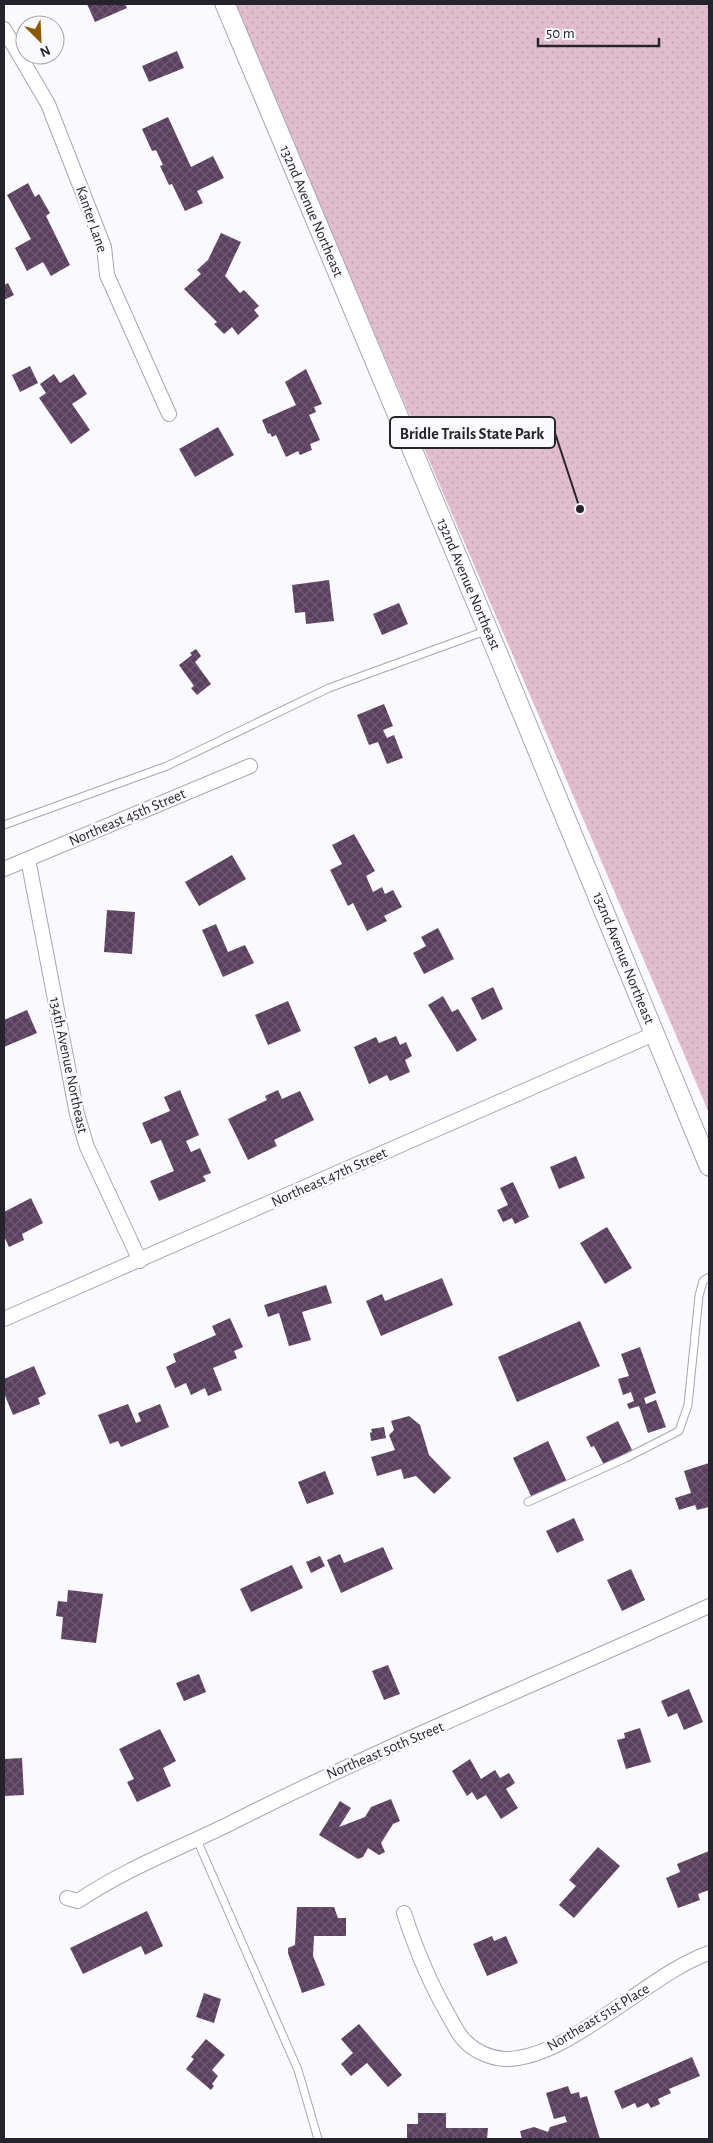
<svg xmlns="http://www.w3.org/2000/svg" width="713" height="2143" viewBox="0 0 713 2143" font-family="'Alegreya Sans',sans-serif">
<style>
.park{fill:url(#park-dots)}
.building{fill:url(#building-cross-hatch)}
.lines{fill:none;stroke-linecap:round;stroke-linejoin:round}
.lane-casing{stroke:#a8a4b9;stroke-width:9}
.street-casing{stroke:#a8a4b9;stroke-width:16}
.secondary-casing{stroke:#a8a4b9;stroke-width:21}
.lane{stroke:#fff;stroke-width:7}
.street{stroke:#fff;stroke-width:14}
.secondary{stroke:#fff;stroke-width:19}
.labels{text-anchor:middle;stroke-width:5;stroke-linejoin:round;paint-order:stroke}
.street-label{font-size:15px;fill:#25242c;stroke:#faf9fd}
.leader{fill:none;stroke:#25242c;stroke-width:2}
.callout-dot{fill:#25242c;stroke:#faf9fd;stroke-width:2}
.callout{fill:#faf9fd;stroke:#25242c;stroke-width:2}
.callout-label{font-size:16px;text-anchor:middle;font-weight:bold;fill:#25242c}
</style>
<defs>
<pattern id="park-dots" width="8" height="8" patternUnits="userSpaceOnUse" patternTransform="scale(1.25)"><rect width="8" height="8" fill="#e2bdce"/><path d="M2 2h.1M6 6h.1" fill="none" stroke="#c2a2b1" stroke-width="1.8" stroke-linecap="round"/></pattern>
<pattern id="building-cross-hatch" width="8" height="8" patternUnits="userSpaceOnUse" patternTransform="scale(1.25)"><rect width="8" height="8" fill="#5a405e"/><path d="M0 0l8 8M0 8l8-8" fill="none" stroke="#6e5972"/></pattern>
</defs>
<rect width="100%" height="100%" fill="#faf9fd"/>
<polygon class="park" points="233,4 709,4 709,1113 667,1014"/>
<g class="building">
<polygon points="87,4 125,4 127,8 95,22"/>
<polygon points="177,51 184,68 149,82 142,66"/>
<polygon points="168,117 191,167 213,156 224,178 197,191 203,203 185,211 172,184 169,185 160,166 163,165 156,150 152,151 142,129"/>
<polygon points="28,183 35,197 39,194 50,213 46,216 70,265 51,276 43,262 27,271 15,248 31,239 7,195"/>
<polygon points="221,233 241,242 225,276 240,293 244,290 259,306 254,310 259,316 238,335 232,327 224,334 214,324 217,322 184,289 201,274 197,270 208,260"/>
<polygon points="8,283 14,295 4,300 4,285"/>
<polygon points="30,366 38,383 20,392 12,375"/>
<polygon points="306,369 322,404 314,407 316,412 309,415 320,440 310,444 312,450 300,455 298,451 286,457 276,435 272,437 270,433 268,434 262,420 296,405 285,382"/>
<polygon points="54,374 60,383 74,374 87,394 72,404 90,430 71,444 39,398 46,393 40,384"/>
<polygon points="218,427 234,455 195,477 179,449"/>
<polygon points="329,580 334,621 306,624 305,612 295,613 292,585"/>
<polygon points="399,603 408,624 382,635 373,614"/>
<polygon points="196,649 201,656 195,662 211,684 197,695 191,688 194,686 179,665 192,655 190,653"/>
<polygon points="384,704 393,726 383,730 387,738 394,735 403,758 387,764 378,742 369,745 357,715"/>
<polygon points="354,834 375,871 366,876 373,892 382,887 385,894 393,890 402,907 384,916 387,921 367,931 353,903 348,906 330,870 342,864 332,845"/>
<polygon points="232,855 246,879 199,906 185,882"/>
<polygon points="107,910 135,912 132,954 104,952"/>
<polygon points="216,924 228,952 245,945 254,963 223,977 202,930"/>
<polygon points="438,928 454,959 424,974 413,953 426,946 421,937"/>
<polygon points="493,987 503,1009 482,1020 471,998"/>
<polygon points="443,996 452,1012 458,1009 477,1040 457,1052 428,1005"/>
<polygon points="288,1001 301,1031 268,1045 255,1015"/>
<polygon points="27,1010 37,1033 4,1047 4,1020"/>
<polygon points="396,1036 400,1045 406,1042 412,1056 405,1060 410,1072 390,1081 387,1075 369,1084 354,1047 376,1037 379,1043"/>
<polygon points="180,1090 199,1135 186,1141 191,1152 200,1148 211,1173 203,1176 206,1181 159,1201 150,1181 174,1171 161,1140 151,1144 142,1123 170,1111 164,1097"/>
<polygon points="278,1090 282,1099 300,1091 314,1120 274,1140 277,1146 248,1160 228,1119 267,1100 265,1096"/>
<polygon points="576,1156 585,1178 559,1189 550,1167"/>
<polygon points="513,1182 529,1217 515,1224 512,1218 503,1222 497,1210 508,1205 500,1188"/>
<polygon points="31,1198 43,1223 22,1234 24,1240 9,1247 4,1236 4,1212"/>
<polygon points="607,1227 632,1268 605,1284 580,1243"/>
<polygon points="442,1278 453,1305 381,1336 366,1301 382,1294 385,1301"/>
<polygon points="326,1285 332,1303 302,1312 311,1340 289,1346 279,1313 268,1317 264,1305"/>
<polygon points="230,1318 243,1347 234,1351 237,1358 213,1368 222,1390 208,1396 205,1388 191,1395 186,1383 175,1388 166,1367 176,1362 173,1354 216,1335 212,1326"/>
<polygon points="580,1321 600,1366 517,1402 498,1357"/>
<polygon points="640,1347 656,1393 644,1398 646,1404 656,1400 666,1427 648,1433 639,1406 629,1409 627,1404 634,1401 631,1392 623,1395 618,1379 629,1376 621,1354"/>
<polygon points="34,1366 46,1394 38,1398 40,1404 13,1415 4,1393 4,1379"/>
<polygon points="128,1404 136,1423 141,1421 138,1413 160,1404 169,1427 121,1447 118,1441 110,1444 98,1415"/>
<polygon points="409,1416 420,1425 429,1455 451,1478 434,1494 416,1476 404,1479 401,1469 377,1476 371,1457 395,1450 389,1435 394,1430 391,1421"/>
<polygon points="618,1421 632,1450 604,1465 594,1446 591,1447 586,1437"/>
<polygon points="384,1427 386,1438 371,1441 370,1433 372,1432 371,1429"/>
<polygon points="548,1441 567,1482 532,1498 513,1458"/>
<polygon points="709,1463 709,1507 697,1510 695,1505 679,1510 675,1498 691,1493 684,1471"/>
<polygon points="325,1471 334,1494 307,1504 298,1482"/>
<polygon points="574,1518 584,1540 557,1553 546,1531"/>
<polygon points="383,1547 393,1569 341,1593 327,1560 340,1554 344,1563"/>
<polygon points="320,1556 325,1566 311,1573 306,1562"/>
<polygon points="292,1565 303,1588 251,1612 240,1589"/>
<polygon points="631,1569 645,1600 622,1611 607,1580"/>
<polygon points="68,1590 103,1594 96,1643 61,1639 63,1617 56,1616 58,1601 67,1602"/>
<polygon points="388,1665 400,1694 384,1700 372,1671"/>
<polygon points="199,1674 206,1692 184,1701 176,1683"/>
<polygon points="689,1689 703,1722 684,1730 677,1713 668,1717 661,1701"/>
<polygon points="640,1728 651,1762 626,1769 617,1740 625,1738 624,1733"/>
<polygon points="160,1729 176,1761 163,1768 171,1786 137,1802 127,1782 134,1779 119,1749"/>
<polygon points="22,1758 24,1795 4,1796 4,1759"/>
<polygon points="470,1759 481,1779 495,1770 500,1778 509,1773 515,1783 506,1789 518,1808 501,1819 486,1795 477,1800 472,1792 467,1796 452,1771"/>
<polygon points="391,1799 400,1821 393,1824 381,1843 385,1852 379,1855 368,1848 363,1857 358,1859 319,1835 340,1801 351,1808 339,1827 365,1817 371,1807"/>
<polygon points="598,1847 620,1866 574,1918 559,1905 576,1886 569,1880"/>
<polygon points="709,1851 709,1890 698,1894 700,1900 678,1908 666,1878 680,1872 677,1864"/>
<polygon points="297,1907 334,1907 338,1918 346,1918 346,1936 314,1936 313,1956 325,1985 302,1993 288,1953 288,1948 295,1945"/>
<polygon points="147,1911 163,1946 145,1955 141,1946 83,1974 70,1948"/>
<polygon points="492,1936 494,1941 506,1936 518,1963 487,1976 473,1944"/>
<polygon points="204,1993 221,1999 214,2023 196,2017"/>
<polygon points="359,2024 402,2075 388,2087 367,2063 351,2076 341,2064 353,2053 341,2039"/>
<polygon points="206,2039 225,2055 212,2070 218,2076 212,2084 214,2086 211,2090 186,2069 194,2059 191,2057"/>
<polygon points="692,2057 700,2076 669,2089 671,2093 658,2099 660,2104 651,2108 648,2103 637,2108 635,2103 622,2109 614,2091"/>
<polygon points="568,2086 571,2094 579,2092 580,2098 587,2096 600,2139 522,2139 520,2131 534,2127 548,2132 550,2127 567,2122 565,2116 554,2119 546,2093"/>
<polygon points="418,2113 446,2113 446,2128 488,2128 487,2139 407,2139 407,2124 418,2124"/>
</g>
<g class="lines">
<defs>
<g id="lane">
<polyline points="4,825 167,766 329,688 488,630"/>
<polyline points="528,1502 626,1458 679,1431 688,1405 699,1296 703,1281 709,1277"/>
<polyline points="197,1840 298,2070 318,2139"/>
</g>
<g id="street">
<polyline points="4,29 48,104 104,247 107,275 169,414"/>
<polyline points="28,859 77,1114 87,1147 140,1261"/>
<polyline points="4,869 250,766"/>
<polyline points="4,1319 654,1034"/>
<path d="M 67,1898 L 78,1901 C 125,1869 178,1849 229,1824 C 385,1745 549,1679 709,1606"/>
<path d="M 404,1913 C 416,1950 430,1984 450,2018 C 454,2025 458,2034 464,2040 C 474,2051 490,2058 504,2059 C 547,2060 596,2021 630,1999 C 655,1982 681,1963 709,1953"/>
</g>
<polyline id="secondary" points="225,4 488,630 709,1166"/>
</defs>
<use href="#lane" class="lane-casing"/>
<use href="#street" class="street-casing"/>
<use href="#secondary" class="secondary-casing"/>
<use href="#lane" class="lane"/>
<use href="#street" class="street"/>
<use href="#secondary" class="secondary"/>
</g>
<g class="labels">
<g class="street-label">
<text transform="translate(312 211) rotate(67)" y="5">132nd Avenue Northeast</text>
<text transform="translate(92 219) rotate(71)" y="5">Kanter Lane</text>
<text transform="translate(469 584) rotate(67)" y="5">132nd Avenue Northeast</text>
<text transform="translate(127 817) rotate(-23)" y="5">Northeast 45th Street</text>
<text transform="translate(624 958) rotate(68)" y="5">132nd Avenue Northeast</text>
<text transform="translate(69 1065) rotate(78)" y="5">134th Avenue Northeast</text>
<text transform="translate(329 1177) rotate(-24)" y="5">Northeast 47th Street</text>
<text transform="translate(385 1750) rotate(-23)" y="5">Northeast 50th Street</text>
<text transform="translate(598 2017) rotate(-31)" y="5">Northeast 51st Place</text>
</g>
</g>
<path class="leader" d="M580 509L555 433"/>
<circle class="callout-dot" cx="580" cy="509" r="5"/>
<rect class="callout" x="390" y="417" width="165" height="31" rx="5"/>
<g class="callout-label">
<text x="472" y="439">Bridle Trails State Park</text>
</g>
<rect width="713" height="2143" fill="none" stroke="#25242c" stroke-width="10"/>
<g transform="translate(40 40) rotate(156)"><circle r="24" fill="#faf9fd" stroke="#a5a4a9"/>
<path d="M0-4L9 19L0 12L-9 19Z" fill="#8a5900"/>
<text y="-8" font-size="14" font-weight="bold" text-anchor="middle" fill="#25242c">N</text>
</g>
<path d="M538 38v8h121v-8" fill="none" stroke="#25242c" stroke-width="2.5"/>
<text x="546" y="38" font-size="15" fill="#25242c" stroke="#faf9fd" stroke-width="4" paint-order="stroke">50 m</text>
</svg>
